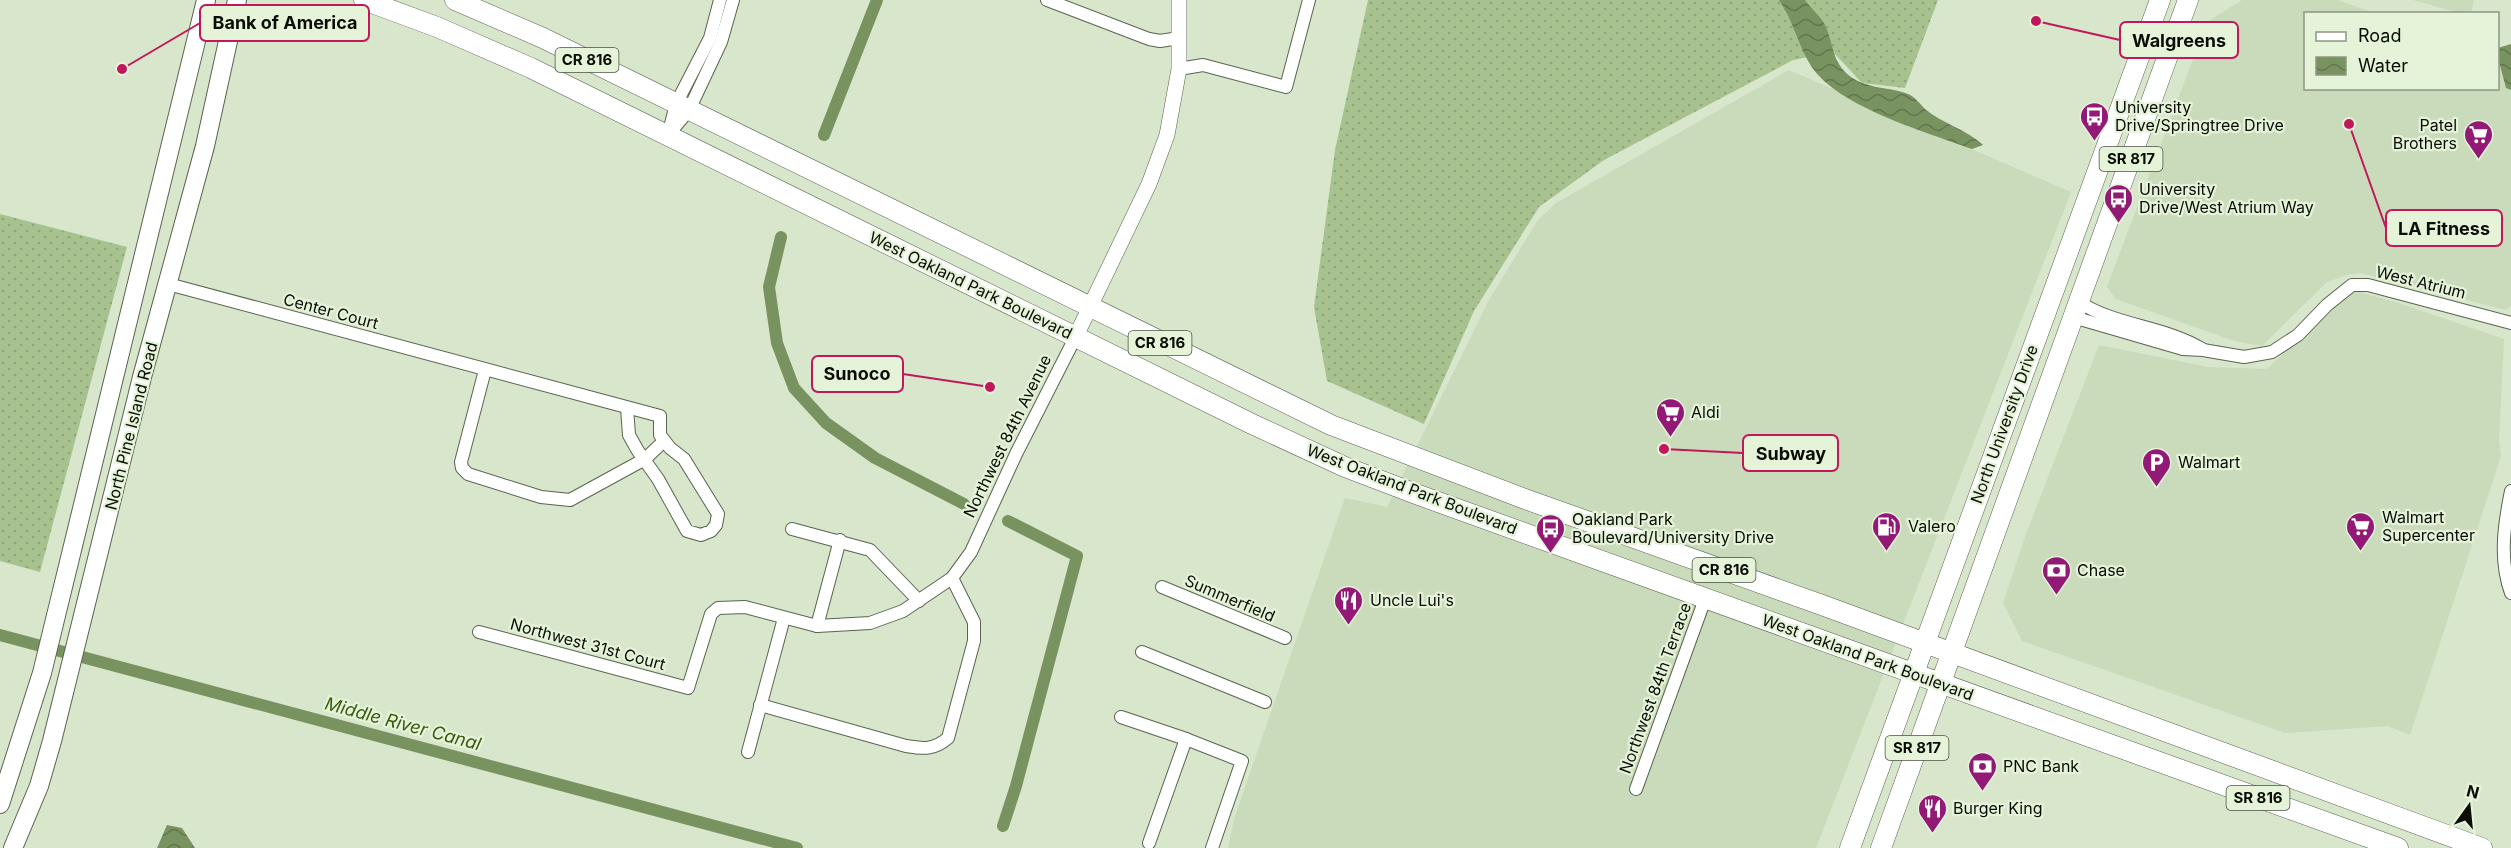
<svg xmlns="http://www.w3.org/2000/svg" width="2511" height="848" viewBox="0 0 2511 848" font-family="Inter,sans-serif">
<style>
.built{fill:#c9dbba}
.grass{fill:url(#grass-dots)}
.water{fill:url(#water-waves)}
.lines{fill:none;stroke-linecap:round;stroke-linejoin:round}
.canal{stroke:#799360;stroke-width:12}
.minor-casing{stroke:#59654f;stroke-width:14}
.tertiary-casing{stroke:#59654f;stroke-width:16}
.secondary-casing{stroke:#59654f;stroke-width:20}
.primary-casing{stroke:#59654f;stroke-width:21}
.minor{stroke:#fff;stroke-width:12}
.tertiary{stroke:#fff;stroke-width:15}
.secondary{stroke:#fff;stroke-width:18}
.primary{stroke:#fff;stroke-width:20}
.labels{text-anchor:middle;stroke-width:4.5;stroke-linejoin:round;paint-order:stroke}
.shield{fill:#e5f3d9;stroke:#4b5245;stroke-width:1.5}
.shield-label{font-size:15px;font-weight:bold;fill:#090d05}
.poi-label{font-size:16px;fill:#090d05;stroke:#e5f3d9;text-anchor:start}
.street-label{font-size:16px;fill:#090d05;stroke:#e5f3d9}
.water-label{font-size:18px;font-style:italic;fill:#3a5a0d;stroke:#e5f3d9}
.leader{fill:none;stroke:#c2185b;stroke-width:2}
.callout-dot{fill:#c2185b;stroke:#e5f3d9;stroke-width:2}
.callout{fill:#e5f3d9;stroke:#c2185b;stroke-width:2}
.callout-label{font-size:18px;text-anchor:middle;font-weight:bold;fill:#090d05}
</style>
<defs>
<pattern id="grass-dots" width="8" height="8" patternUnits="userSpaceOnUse" patternTransform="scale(1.5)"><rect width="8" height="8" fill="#a7c28f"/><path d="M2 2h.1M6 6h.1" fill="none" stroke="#8ea67a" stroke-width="1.8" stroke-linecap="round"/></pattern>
<pattern id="water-waves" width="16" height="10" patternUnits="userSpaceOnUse" patternTransform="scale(1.5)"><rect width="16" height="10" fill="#799360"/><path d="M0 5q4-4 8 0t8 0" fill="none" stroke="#61764d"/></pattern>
</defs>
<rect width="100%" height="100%" fill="#d8e6cc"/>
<g class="built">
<polygon points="2242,0 2338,0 2374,13 2306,14 2306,88 2498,88 2498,60 2500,61 2506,88 2511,90 2511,306 2506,310 2360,273 2347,275 2327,282 2262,346 2234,341 2116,299 2107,287 2207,22"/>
<polygon points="2413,0 2474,0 2471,13 2463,14"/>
<polygon points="1789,70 2071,192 1816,848 1228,848 1234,819 1345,498 1387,507 1489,300 1537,221 1556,203"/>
<polygon points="2359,292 2399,303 2504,339 2499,440 2501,456 2410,735 2388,726 2285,733 2022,641 2003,603 2026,534 2099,345 2208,367 2267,369 2345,295"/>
</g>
<g class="grass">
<polygon points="1368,0 1938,0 1905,88 1862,83 1833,52 1793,60 1604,160 1539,207 1474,311 1424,424 1327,381 1314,307 1335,150"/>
<polygon points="0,214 127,247 40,572 0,561"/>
</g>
<g class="water">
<path d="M 1779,0 L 1805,0 C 1811,9 1820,15 1825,25 C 1834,44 1831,62 1851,77 C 1868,89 1890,87 1908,94 C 1914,96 1920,104 1925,109 C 1943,124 1966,129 1983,145 L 1972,149 C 1926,132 1838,107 1811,66 C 1798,45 1793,20 1779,0 Z"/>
<polygon points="2511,44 2511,90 2506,88 2498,58 2498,48"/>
<polygon points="167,825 182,828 195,848 157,848"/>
</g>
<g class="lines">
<g class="canal">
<polyline points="824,135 877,0"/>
<polyline points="781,237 769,287 777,343 794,388 826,423 875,458 964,504"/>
<polyline points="0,635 797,848"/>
<polyline points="1003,826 1016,786 1077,556 1008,521"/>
</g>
<defs>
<g id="minor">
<polyline points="1047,0 1149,39 1160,41 1179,38"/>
<polyline points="1179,69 1203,65 1286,87 1309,0"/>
<polyline points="669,132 676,104 710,38 720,0"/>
<polyline points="668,135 689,110 721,42 733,0"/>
<polyline points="168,284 660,416 660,435 670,448 684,459 718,514 716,525 711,531 701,535 687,531 658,479 638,451 629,435 627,408"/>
<path d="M 2079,302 C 2116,326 2164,326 2202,349"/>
<polyline points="2073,317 2183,349 2203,350 2244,357 2272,352 2298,335 2327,305 2352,285 2368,285 2511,323"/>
<polyline points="485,370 461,462 462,468 468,474 541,497 570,500 645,459 664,441"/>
<path d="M 2511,491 C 2504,525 2499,560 2511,593"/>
<polyline points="792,529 870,550 919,601"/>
<polyline points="1162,587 1285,638"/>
<polyline points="817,626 840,540"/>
<polyline points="479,632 688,688 711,614 718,608 745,607 817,626 870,623 903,611 952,578"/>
<polyline points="1142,652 1265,702"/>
<path d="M 760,705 L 906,746 C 924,749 934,750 948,738 L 974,641 L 974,622 L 952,578 L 971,552 L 1016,454 L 1076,336"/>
<polyline points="1121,717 1186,739 1149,843"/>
<polyline points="1186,739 1242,761 1212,848"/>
<polyline points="748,752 784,618"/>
<polyline points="1636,789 1705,599"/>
</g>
<polyline id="tertiary" points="1076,336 1149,184 1167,135 1179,69 1179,0"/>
<g id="secondary">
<polyline points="0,804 42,673 206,0"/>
<polyline points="13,848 39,786 52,741 142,377 205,146 237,0"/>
</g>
<g id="primary">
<polyline points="364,0 437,27 531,68 1252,424 1345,467 1416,494 2398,848"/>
<polyline points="455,0 543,38 1331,425 1525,499 1822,605 2482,848"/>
<polyline points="1850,848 2160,0"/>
<polyline points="1881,848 2188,0"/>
</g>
</defs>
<use href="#minor" class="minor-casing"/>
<use href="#tertiary" class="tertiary-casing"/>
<use href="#secondary" class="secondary-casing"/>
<use href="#primary" class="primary-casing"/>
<use href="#minor" class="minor"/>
<use href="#tertiary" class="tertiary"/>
<use href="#secondary" class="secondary"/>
<use href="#primary" class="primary"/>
</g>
<defs>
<symbol id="bus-pin" viewBox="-11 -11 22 30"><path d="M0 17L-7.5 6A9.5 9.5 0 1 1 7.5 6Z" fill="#931976" stroke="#e5f3d9"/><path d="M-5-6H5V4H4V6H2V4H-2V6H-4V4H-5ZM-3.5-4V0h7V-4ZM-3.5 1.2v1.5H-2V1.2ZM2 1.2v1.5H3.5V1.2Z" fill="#fff"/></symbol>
<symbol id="supermarket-pin" viewBox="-11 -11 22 30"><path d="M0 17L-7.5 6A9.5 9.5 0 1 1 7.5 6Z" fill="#931976" stroke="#e5f3d9"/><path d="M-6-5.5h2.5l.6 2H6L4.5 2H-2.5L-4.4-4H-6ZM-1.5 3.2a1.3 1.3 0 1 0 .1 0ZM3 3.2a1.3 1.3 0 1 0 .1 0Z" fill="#fff"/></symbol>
<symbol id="parking-pin" viewBox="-11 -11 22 30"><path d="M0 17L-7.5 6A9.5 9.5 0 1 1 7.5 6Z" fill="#931976" stroke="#e5f3d9"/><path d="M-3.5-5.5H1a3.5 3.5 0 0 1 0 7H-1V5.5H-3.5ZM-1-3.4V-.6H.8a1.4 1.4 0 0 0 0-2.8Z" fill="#fff"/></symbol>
<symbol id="fuel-pin" viewBox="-11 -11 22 30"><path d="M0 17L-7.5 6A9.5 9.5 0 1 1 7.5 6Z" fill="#931976" stroke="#e5f3d9"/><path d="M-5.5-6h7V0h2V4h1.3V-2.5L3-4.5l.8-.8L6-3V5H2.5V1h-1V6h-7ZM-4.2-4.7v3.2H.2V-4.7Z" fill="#fff"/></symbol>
<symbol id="bank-pin" viewBox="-11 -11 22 30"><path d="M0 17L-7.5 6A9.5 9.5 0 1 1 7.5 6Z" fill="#931976" stroke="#e5f3d9"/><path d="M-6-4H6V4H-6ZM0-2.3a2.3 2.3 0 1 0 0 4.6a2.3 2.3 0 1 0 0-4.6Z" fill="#fff"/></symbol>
<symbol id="restaurant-pin" viewBox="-11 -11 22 30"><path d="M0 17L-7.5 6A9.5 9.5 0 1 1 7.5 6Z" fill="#931976" stroke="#e5f3d9"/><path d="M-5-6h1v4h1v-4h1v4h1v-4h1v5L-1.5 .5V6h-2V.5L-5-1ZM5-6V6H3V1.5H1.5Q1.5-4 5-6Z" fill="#fff"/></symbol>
</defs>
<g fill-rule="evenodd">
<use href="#bus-pin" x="2078" y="100" width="33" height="45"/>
<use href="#supermarket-pin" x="2462" y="118" width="33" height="45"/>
<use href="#bus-pin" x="2102" y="182" width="33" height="45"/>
<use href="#supermarket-pin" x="1654" y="396" width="33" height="45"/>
<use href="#parking-pin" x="2140" y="446" width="33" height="45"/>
<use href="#fuel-pin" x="1870" y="510" width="33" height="45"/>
<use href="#supermarket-pin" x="2344" y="510" width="33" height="45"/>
<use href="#bus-pin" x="1534" y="512" width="33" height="45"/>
<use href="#bank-pin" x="2040" y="554" width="33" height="45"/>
<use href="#restaurant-pin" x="1332" y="584" width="33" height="45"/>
<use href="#bank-pin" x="1966" y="750" width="33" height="45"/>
<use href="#restaurant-pin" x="1916" y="792" width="33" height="45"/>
</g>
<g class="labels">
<g class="shield">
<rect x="555.5" y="48" width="63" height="24" rx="4.5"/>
<rect x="2099.5" y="147" width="63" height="24" rx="4.5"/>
<rect x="1128.5" y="331" width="63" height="24" rx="4.5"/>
<rect x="1692.5" y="558" width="63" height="24" rx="4.5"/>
<rect x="1885.5" y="736" width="63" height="24" rx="4.5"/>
<rect x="2226.5" y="786" width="63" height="24" rx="4.5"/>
</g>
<g class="shield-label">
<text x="587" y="65">CR 816</text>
<text x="2131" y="164">SR 817</text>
<text x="1160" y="348">CR 816</text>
<text x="1724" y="575">CR 816</text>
<text x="1917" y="753">SR 817</text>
<text x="2258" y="803">SR 816</text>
</g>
<g class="poi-label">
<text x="2115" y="113">University<tspan x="2115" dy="18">Drive/Springtree Drive</tspan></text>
<text x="2457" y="131" text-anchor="end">Patel<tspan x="2457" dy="18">Brothers</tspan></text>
<text x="2139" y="195">University<tspan x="2139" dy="18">Drive/West Atrium Way</tspan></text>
<text x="1691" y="418">Aldi</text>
<text x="2178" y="468">Walmart</text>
<text x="2382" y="523">Walmart<tspan x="2382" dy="18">Supercenter</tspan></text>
<text x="1572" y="525">Oakland Park<tspan x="1572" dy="18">Boulevard/University Drive</tspan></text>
<text x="1908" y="532">Valero</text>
<text x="2077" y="576">Chase</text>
<text x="1370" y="606">Uncle Lui's</text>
<text x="2003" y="772">PNC Bank</text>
<text x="1953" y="814">Burger King</text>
</g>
<g class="street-label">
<text transform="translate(2421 282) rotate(14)" y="6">West Atrium</text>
<text transform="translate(971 285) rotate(26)" y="6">West Oakland Park Boulevard</text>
<text transform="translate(331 311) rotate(15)" y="6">Center Court</text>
<text transform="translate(2004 424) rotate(-70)" y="6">North University Drive</text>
<text transform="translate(131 426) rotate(-76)" y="6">North Pine Island Road</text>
<text transform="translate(1007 436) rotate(-64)" y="6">Northwest 84th Avenue</text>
<text transform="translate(1412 489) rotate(21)" y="6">West Oakland Park Boulevard</text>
<text transform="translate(1230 598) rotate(23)" y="6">Summerfield</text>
<text transform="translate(588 644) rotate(15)" y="6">Northwest 31st Court</text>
<text transform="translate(1868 657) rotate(20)" y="6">West Oakland Park Boulevard</text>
<text transform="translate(1655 688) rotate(-70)" y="6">Northwest 84th Terrace</text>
</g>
<g class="water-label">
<text transform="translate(403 724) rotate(15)" y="6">Middle River Canal</text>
</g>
</g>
<path class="leader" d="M122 69L200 23M2036 21L2120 40M2349 124L2386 228M990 387L903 374M1664 449L1743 453"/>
<g class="callout-dot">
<circle cx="122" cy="69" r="6"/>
<circle cx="2036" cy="21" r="6"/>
<circle cx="2349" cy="124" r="6"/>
<circle cx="990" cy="387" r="6"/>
<circle cx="1664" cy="449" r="6"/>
</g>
<g class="callout">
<rect x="200" y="5" width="169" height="36" rx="6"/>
<rect x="2120" y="22" width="118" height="36" rx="6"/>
<rect x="2386" y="210" width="116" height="36" rx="6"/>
<rect x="812" y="356" width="91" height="36" rx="6"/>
<rect x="1743" y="435" width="95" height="36" rx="6"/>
</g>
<g class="callout-label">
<text x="285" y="29">Bank of America</text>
<text x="2179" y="47">Walgreens</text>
<text x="2444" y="235">LA Fitness</text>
<text x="857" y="380">Sunoco</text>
<text x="1791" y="460">Subway</text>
</g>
<rect x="2304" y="12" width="195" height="78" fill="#e5f3d9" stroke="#8d9784" stroke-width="1.5"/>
<rect x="2316" y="32" width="30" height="9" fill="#ffffff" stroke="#8d9784" stroke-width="1.5"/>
<text x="2358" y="42" font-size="18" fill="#090d05">Road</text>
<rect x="2316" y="57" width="30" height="18" fill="url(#water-waves)" stroke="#8d9784" stroke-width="1.5"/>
<text x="2358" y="72" font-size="18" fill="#090d05">Water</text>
<g transform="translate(2469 806) rotate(15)" stroke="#e5f3d9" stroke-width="4.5" paint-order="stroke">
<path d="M0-4.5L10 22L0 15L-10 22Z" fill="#090d05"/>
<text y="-9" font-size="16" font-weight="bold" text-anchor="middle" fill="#090d05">N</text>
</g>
</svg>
